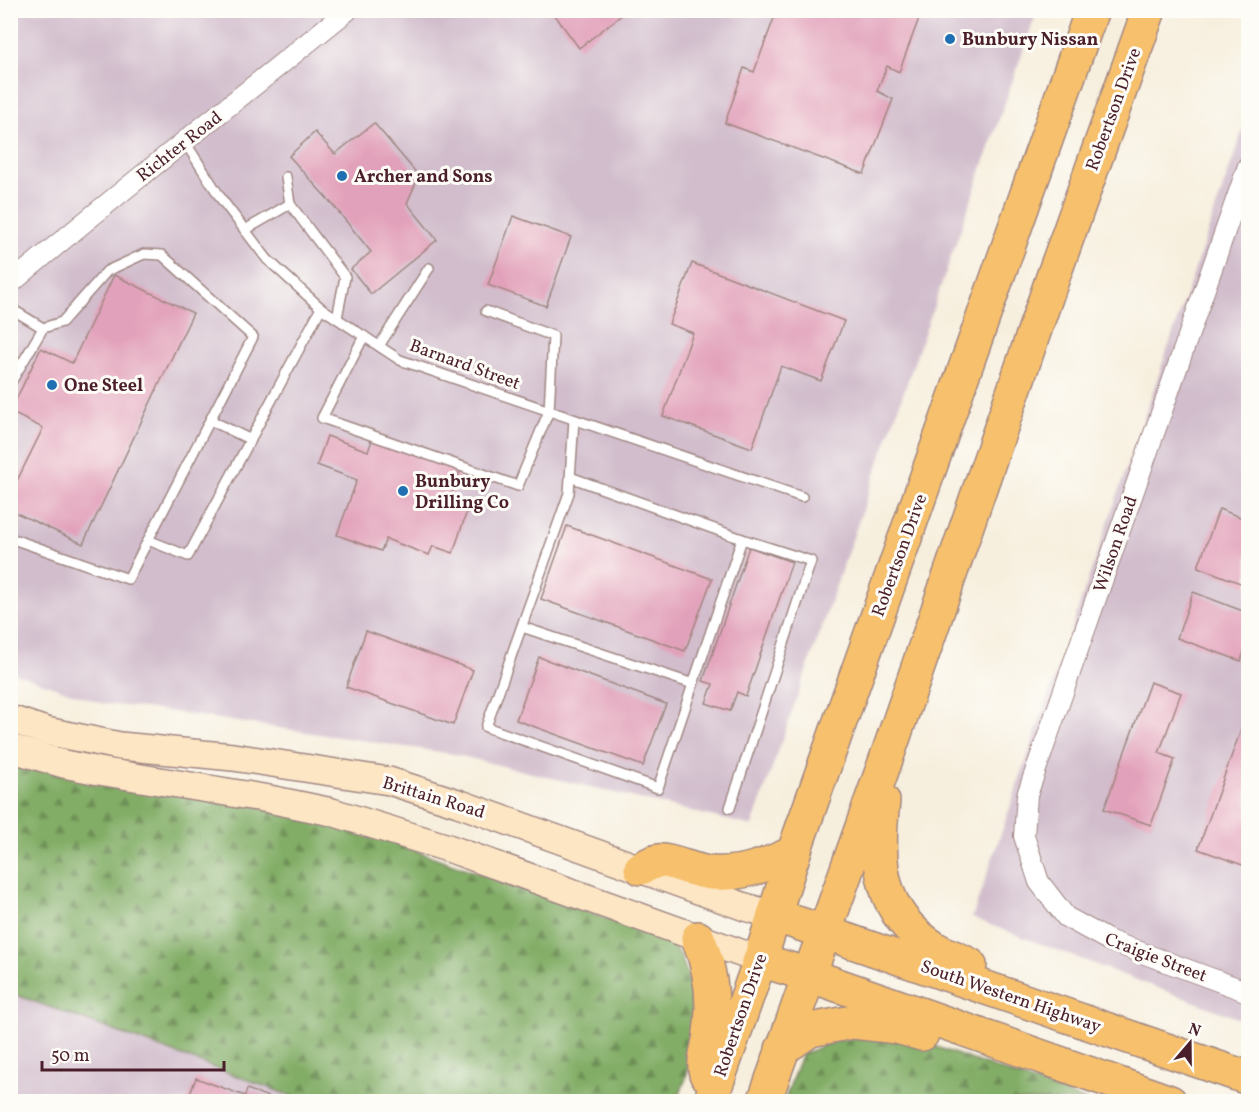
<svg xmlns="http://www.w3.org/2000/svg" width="1259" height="1112" viewBox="0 0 1259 1112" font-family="Vollkorn,serif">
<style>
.industrial{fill:#d1bdcc}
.forest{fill:url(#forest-firs);stroke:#666648;stroke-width:1.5}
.building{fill:#e2a1ba}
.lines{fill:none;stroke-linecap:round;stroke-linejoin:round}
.lane-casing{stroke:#a08784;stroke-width:12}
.street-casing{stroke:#a08784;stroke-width:22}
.secondary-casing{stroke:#a08784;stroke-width:30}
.highway-casing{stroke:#a08784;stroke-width:36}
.lane{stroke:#fff;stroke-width:9}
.street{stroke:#fff;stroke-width:20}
.secondary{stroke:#fce6c4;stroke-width:27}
.highway{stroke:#f7c06c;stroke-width:33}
.poi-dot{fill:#1f6fb2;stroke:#fdfcf7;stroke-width:2}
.labels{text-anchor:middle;stroke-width:6;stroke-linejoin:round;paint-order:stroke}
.poi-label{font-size:18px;font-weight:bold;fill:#4a1f2b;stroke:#fdfcf7;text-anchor:start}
.street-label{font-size:18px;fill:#4a1f2b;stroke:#fdfcf7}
</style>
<defs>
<pattern id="forest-firs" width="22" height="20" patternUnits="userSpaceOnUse" patternTransform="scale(1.5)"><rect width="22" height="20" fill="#82ad66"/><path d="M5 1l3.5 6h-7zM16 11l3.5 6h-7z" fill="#6c8c54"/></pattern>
</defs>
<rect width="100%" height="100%" fill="#fdfcf7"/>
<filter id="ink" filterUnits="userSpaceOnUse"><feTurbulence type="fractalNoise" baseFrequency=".0167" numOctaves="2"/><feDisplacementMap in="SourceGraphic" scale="12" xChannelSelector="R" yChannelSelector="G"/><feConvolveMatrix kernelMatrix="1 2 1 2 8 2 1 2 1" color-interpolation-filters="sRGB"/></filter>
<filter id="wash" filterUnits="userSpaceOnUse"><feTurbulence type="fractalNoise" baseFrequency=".008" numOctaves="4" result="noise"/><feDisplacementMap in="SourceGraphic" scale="24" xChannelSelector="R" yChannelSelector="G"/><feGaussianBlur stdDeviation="1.35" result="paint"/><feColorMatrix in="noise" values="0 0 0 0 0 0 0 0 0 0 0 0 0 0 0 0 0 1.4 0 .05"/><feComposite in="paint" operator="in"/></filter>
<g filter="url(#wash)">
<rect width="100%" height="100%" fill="#f7efde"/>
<g class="industrial">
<polygon points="11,11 1037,11 752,826 453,754 145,708 104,704 11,672"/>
<polygon points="1248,115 1248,1022 972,918"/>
<polygon points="11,993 305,1101 11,1101"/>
</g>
<g class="forest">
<polygon points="10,759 323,818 668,940 681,956 688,976 695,1033 686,1078 677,1101 305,1101 11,993"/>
<polygon points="875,1035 931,1045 1087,1101 784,1102 801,1055 833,1041"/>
</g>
<g id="blocks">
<g class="building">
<polygon points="551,10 628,10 579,48"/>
<polygon points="777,10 919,10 921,13 899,72 887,66 877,91 893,99 864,174 725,123 744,68 754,72"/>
<polygon points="374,123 419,176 407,203 437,240 371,294 351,269 371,252 333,205 289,156 315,132 335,154"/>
<polygon points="513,216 571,237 546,306 488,285"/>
<polygon points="692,263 844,321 821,381 781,366 752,448 663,416 693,333 669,324"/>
<polygon points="114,275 193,313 83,544 10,510 10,495 43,428 10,412 41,348 72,363"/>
<polygon points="327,436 368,451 373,438 460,471 449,502 468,508 453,553 433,546 429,555 386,539 381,551 337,535 357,480 317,465"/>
<polygon points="1219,509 1248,520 1248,586 1198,567"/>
<polygon points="567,526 712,579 685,651 541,599"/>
<polygon points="749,547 792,562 746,696 737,692 730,711 706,703 713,684 703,681"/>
<polygon points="1193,592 1248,613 1248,641 1241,661 1177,638"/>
<polygon points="366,631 473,670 453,725 346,687"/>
<polygon points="539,657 666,704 643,766 516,720"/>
<polygon points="1150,682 1181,693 1159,753 1175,759 1151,825 1104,809"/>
<polygon points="1248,710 1248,867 1198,849"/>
<polygon points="196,1078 245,1096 247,1089 282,1102 187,1102"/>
</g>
</g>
</g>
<g filter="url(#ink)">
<use href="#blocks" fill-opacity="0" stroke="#a08784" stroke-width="1.5"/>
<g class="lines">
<defs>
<g id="lane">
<polyline points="185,142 222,200 267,259 321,308 400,360 802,497"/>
<polyline points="286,177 290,204 345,277 337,318"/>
<polyline points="245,230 290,204"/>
<polyline points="10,308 43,328"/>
<polyline points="364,336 322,418 518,486 549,411 553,336 486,311"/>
<polyline points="379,346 429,268"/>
<polyline points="10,384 43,328 62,322 107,271 144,254 162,255 253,337 128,579 10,538"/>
<polyline points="210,420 251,440"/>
<polyline points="570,477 742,539 658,788 486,727 569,493 574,420"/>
<polyline points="148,540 188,556 321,308"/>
<polyline points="522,627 693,684"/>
<polyline points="730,808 811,561 742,539"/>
</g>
<g id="street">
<polyline points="1248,166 1027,795 1024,836 1039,882 1066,917 1110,941 1248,992"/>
<path d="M 10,284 C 121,190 235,102 348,10"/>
</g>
<g id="secondary">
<polyline points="10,719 46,731 120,746 233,757 389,781 458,803 745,907 774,915"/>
<polyline points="10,748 64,764 99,771 269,799 332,812 448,848 760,960"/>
</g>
<g id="highway">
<path d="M 883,801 C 876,862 878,913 936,949 C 947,955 959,959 970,965"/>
<path d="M 641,868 C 646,866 652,862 658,861 C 667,859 699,873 712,873 C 742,875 767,865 793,853"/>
<polyline points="774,915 1248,1078"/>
<path d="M 698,938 C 711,969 715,999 710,1033 C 709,1047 702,1061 706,1074"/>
<polyline points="760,960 809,975 1170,1102"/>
<polyline points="782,1049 810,1030 853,1022 897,1027 922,1034"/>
<polyline points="710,1102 760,960 797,843 1092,10"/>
<polyline points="764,1102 889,751 1053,277 1149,10"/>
</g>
</defs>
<use href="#lane" class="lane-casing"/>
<use href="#street" class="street-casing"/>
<use href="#secondary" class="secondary-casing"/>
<use href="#highway" class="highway-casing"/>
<use href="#lane" class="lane"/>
<use href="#street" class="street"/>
<use href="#secondary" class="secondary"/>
<use href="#highway" class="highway"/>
</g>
</g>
<g class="poi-dot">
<circle cx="950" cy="39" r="6"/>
<circle cx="342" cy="176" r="6"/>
<circle cx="52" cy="385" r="6"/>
<circle cx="403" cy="491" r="6"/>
</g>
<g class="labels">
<g class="poi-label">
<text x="962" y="45">Bunbury Nissan</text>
<text x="354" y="182">Archer and Sons</text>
<text x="64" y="391">One Steel</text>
<text x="415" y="487">Bunbury<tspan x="415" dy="21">Drilling Co</tspan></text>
</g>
<g class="street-label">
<text transform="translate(1113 109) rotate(-70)" y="6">Robertson Drive</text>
<text transform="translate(179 146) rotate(-38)" y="6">Richter Road</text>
<text transform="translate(465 364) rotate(20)" y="6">Barnard Street</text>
<text transform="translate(1115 544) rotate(-71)" y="6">Wilson Road</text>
<text transform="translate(899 555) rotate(-70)" y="6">Robertson Drive</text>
<text transform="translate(434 797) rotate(17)" y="6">Brittain Road</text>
<text transform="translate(1156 957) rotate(21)" y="6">Craigie Street</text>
<text transform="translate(1011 996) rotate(19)" y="6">South Western Highway</text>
<text transform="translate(740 1015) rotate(-71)" y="6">Robertson Drive</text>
</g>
</g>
<rect width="1259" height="1112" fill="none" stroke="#fdfcf7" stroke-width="36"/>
<g transform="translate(1190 1043) rotate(20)" stroke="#fdfcf7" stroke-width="4.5" paint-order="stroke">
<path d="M0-4.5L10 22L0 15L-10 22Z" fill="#4a1f2b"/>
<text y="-9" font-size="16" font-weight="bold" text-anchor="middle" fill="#4a1f2b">N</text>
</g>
<path d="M42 1061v9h182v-9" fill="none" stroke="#4a1f2b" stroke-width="3"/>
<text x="51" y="1061" font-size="18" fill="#4a1f2b" stroke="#fdfcf7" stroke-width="4.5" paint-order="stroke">50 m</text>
</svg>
